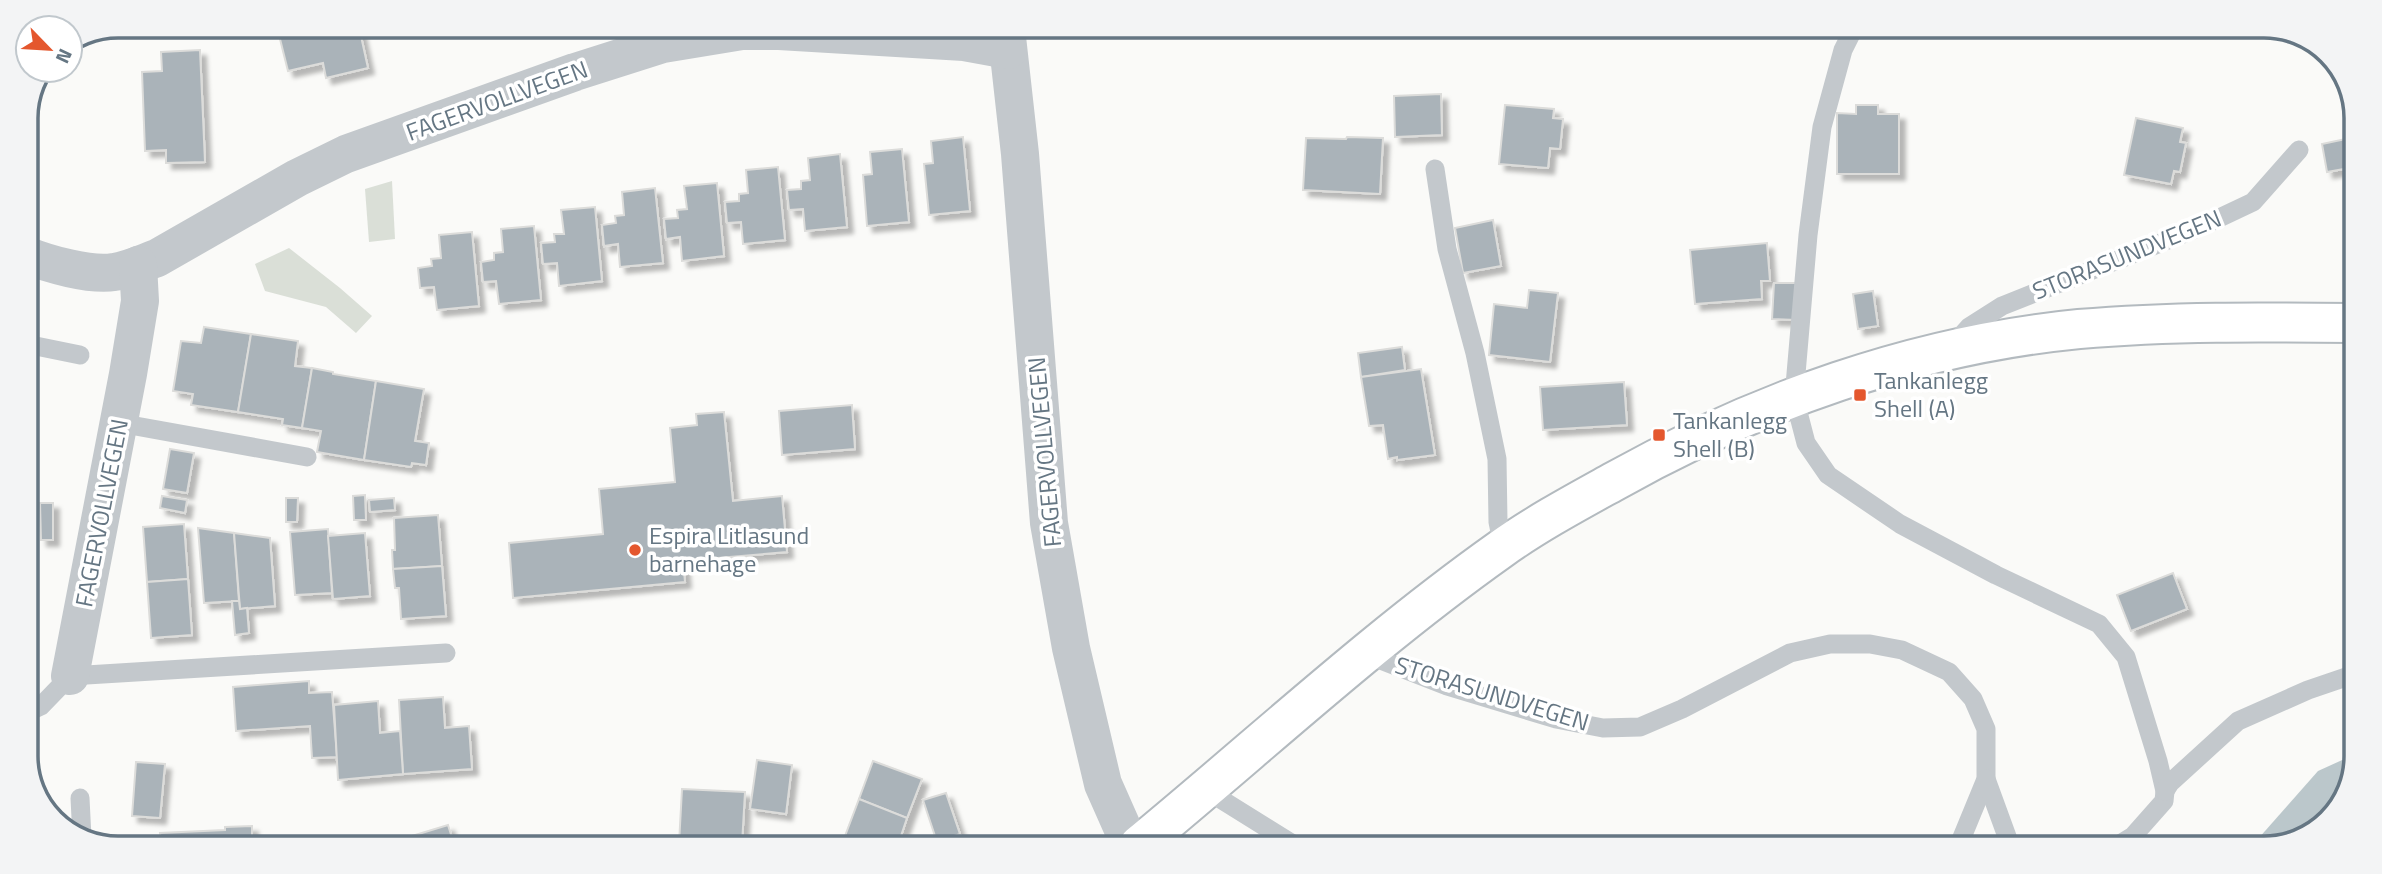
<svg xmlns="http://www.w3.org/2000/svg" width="2382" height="874" viewBox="0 0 2382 874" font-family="'Titillium Web',sans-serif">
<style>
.green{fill:#dadfd7}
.water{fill:#bbc7cb}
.building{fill:#aab3b9;stroke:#dcdcda;stroke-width:2;filter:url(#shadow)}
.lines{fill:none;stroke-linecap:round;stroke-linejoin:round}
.secondary-casing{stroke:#b3babf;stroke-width:42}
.lane{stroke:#c3c8cc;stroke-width:19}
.street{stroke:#c3c8cc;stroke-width:38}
.secondary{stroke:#fff;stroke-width:38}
.poi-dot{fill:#e4572e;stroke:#fff;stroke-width:2.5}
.labels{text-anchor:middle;stroke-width:7;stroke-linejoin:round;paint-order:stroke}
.street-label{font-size:24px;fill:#657683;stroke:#fff}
.poi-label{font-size:24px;fill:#657683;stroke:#fff;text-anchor:start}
.rim{fill:none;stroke:#657683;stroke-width:3.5}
</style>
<defs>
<filter id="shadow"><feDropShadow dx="6" dy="6" stdDeviation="2" flood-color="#0004"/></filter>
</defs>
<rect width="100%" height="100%" fill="#fafaf8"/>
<g class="green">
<polygon points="392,181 395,239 369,242 365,189"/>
<polygon points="289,248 340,288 372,316 356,333 326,307 265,291 255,264"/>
</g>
<polygon class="water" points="2351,756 2351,786 2319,829 2264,848 2250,848 2318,771"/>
<g class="building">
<polygon points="277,27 359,27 368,68 326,78 323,63 288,71"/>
<polygon points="200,50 205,162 166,163 166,150 145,151 142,72 162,71 161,52"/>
<polygon points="1441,94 1442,135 1395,137 1394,96"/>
<polygon points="1505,105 1554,109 1553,118 1563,119 1560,149 1550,148 1548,168 1499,164"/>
<polygon points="1856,105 1878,105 1878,114 1899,114 1899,174 1837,174 1837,113 1856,114"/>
<polygon points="2136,118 2183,128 2180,142 2186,143 2180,172 2174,171 2171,184 2124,175"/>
<polygon points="963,137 970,211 929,215 924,164 933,163 931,141"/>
<polygon points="1347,137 1383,138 1380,194 1303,190 1306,138 1346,139"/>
<polygon points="2355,137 2355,167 2327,172 2322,144"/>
<polygon points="902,149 909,222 867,226 863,175 872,174 870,152"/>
<polygon points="840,154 847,227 805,231 803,209 789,210 787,190 801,189 801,181 810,180 808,158"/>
<polygon points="778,167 785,240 743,244 741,222 727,223 725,202 739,201 739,194 748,193 746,170"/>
<polygon points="717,183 724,256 682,261 680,237 666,239 664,219 678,218 677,210 687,209 684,186"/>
<polygon points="655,188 663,263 620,267 618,244 604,246 602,225 616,223 615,216 624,215 622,192"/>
<polygon points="595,207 602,281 559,286 557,263 543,264 541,243 555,242 554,234 564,234 561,210"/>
<polygon points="1493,220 1501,266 1463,273 1455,228"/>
<polygon points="534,226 541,300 499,304 496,281 483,282 481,262 494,260 494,253 503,252 501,229"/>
<polygon points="472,232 479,306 437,310 434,287 420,288 418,268 432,266 431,259 441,258 439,235"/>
<polygon points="1767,243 1770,281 1761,281 1762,299 1695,304 1690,250"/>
<polygon points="1774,283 1798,283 1796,320 1772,319"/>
<polygon points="1529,290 1558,293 1550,362 1489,355 1494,304 1527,308"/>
<polygon points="1873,291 1878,326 1858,329 1853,294"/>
<polygon points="204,327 251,334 238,412 191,405 193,394 173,391 181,341 201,343"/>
<polygon points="251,334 298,341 295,366 312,368 302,428 282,425 283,419 238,412"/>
<polygon points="1402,347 1405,370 1361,377 1358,353"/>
<polygon points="312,368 333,372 333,374 376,381 364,460 317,452 321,431 302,428"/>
<polygon points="1421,369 1435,455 1397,460 1397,457 1388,459 1383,425 1369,426 1361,377"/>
<polygon points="376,381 424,389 415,441 429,443 426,465 412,463 411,467 364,460"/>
<polygon points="1624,382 1627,425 1543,430 1540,387"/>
<polygon points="852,405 855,449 782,455 779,411"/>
<polygon points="724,412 733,501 782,496 787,552 683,561 685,582 513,598 509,543 603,534 599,489 675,482 670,428 697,425 696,414"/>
<polygon points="170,449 194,453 187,493 163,489"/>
<polygon points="365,495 366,520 354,520 353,496"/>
<polygon points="162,496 187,500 185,513 160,508"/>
<polygon points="286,498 298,498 297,522 286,522"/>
<polygon points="394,498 395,510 370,512 369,500"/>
<polygon points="40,503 53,503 53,540 41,540"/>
<polygon points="438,515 442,566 393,569 392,550 395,550 394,518"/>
<polygon points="184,524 188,579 147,582 143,527"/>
<polygon points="198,528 234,533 239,601 204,603"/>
<polygon points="328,529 332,593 295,595 290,532"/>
<polygon points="234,533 270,538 275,606 240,609"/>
<polygon points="365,533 370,596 333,599 328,536"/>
<polygon points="442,566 446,616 401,619 399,588 395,588 393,569"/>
<polygon points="2173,573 2187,609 2131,631 2117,595"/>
<polygon points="188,579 192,635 151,638 147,582"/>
<polygon points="232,601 239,601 240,609 247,608 249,633 235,635"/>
<polygon points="309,681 309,693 332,692 337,757 312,758 310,726 236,731 233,687"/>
<polygon points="443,697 445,728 469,726 472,769 403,774 399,700"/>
<polygon points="378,701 380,733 400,731 403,774 338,780 334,705"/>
<polygon points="757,760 792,765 786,814 750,809"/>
<polygon points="873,761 922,779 907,818 859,799"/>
<polygon points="136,762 165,764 160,818 132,816"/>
<polygon points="682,789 745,792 742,844 679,844"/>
<polygon points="946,793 960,834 937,842 923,800"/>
<polygon points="859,799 907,818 899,842 907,845 842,844"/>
<polygon points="448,825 454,844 389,843"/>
<polygon points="252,826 252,843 161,843 160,833 225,830 225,827"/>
</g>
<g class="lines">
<defs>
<path id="secondary" d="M 1139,845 C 1259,746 1374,639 1501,549 C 1536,524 1575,503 1613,482 C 1756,402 1915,345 2079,329 C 2171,321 2262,322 2354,323"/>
</defs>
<use href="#secondary" class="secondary-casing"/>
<g class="lane">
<polyline points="1853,30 1843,50 1822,127 1808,235 1794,397 1806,443 1828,475 1900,524 1996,575 2099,624 2126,657 2158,761 2165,791 2164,801 2133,836 2115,847"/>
<polyline points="1435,169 1447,249 1475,353 1497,459 1498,522 1503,547"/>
<polyline points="26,344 80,355"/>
<polyline points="1953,345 1969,327 2002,306 2198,228 2253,202 2299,150"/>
<polyline points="119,423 307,457"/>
<polyline points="1365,654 1447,686 1556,719 1603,728 1640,727 1682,709 1790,653 1830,644 1870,644 1902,650 1949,672 1973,699 1986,729 1986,779 1958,847"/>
<polyline points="26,713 41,706 70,676 446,653"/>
<polyline points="1986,779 2009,842 2009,847"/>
<polyline points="1206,790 1296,846"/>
<polyline points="2165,791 2170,783 2238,721 2308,690 2352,675"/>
<polyline points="80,798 82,838"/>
</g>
<g class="street">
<polyline points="1006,28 1020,154 1049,523 1071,648 1103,784 1130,845"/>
<path d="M 26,255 C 48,264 91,276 114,272 C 128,270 143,263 157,258 L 297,178 L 346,154 L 575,72 L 663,44 L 742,31 L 779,31 L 964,42 L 1008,50"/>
<polyline points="70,676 128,374 140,301 138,265"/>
</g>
<use href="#secondary" class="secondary"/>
</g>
<g class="poi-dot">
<rect x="1853" y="388" width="14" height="14" rx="3.5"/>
<rect x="1652" y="428" width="14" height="14" rx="3.5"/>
<circle cx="635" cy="550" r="7"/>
</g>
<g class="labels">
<g class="street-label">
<text transform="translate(497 101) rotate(-20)" y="8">FAGERVOLLVEGEN</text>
<text transform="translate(2127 255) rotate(-22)" y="8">STORASUNDVEGEN</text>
<text transform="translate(1045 452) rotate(-95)" y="8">FAGERVOLLVEGEN</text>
<text transform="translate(102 513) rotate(-79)" y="8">FAGERVOLLVEGEN</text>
<text transform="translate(1492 694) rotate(17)" y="8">STORASUNDVEGEN</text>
</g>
<g class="poi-label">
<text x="1874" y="389">Tankanlegg<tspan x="1874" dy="28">Shell (A)</tspan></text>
<text x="1673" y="429">Tankanlegg<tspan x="1673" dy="28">Shell (B)</tspan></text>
<text x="649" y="544">Espira Litlasund<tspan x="649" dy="28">barnehage</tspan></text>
</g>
</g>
<path d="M0 0H2382V874H0ZM118 38H2264A80 80 0 0 1 2344 118V756A80 80 0 0 1 2264 836H118A80 80 0 0 1 38 756V118A80 80 0 0 1 118 38Z" fill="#f3f4f5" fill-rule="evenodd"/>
<path class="rim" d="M118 38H2264A80 80 0 0 1 2344 118V756A80 80 0 0 1 2264 836H118A80 80 0 0 1 38 756V118A80 80 0 0 1 118 38Z"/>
<g transform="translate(49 49) rotate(115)"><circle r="33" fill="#ffffff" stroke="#c1c8cd" stroke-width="2"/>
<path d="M0-5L12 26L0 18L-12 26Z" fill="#e4572e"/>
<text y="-10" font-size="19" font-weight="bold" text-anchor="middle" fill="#657683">N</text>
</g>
</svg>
